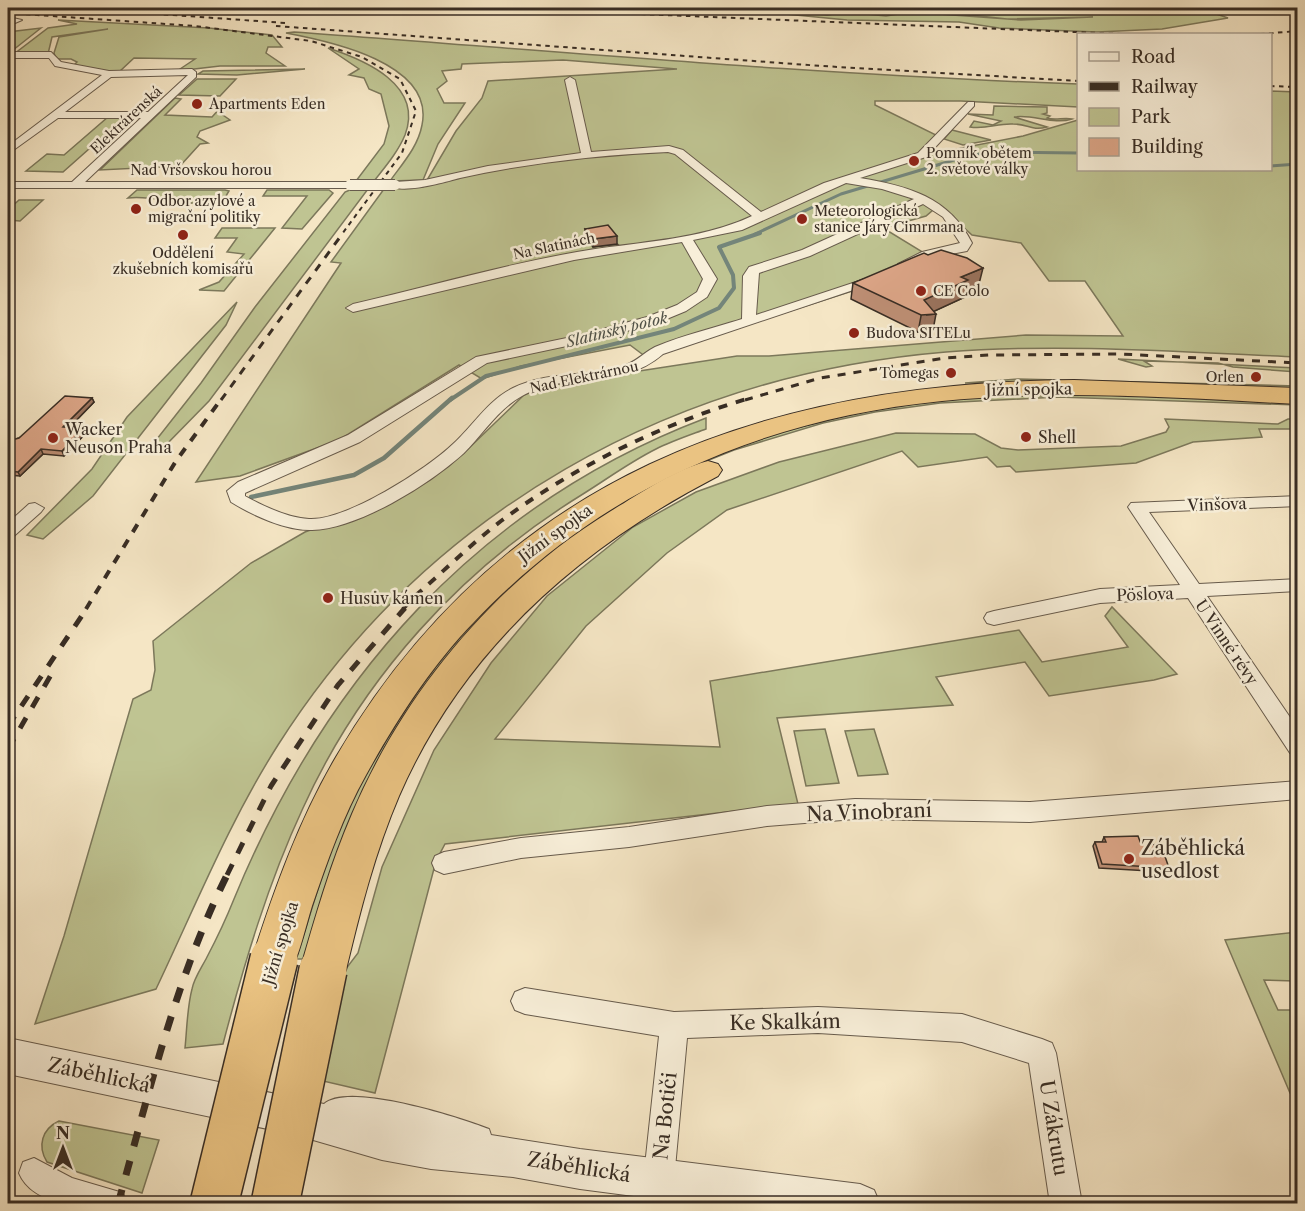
<svg xmlns="http://www.w3.org/2000/svg" width="1305" height="1211" viewBox="0 0 1305 1211" font-family="'Libre Caslon Text',serif">
<style>
.green{fill:#bfc492;stroke:#7c785b;stroke-width:1.5}
.lines{fill:none;stroke-linecap:round;stroke-linejoin:round}
.stream-far2{stroke:#74857a;stroke-width:3}
.stream-far1{stroke:#74857a;stroke-width:4}
.stream{stroke:#74857a;stroke-width:4.5}
.minor-casing{stroke:#675b4c;stroke-width:2}
.tertiary-casing{stroke:#675b4c;stroke-width:2}
.trunk-casing{stroke:#382d24;stroke-width:2}
.minor{fill:#f8efd9;fill-rule:evenodd}
.tertiary{fill:#f8efd9;fill-rule:evenodd}
.trunk{fill:#eac382;fill-rule:evenodd}
.rail-far4{stroke:#382d24;stroke-width:2;stroke-dasharray:4.5 4.5;stroke-linecap:butt}
.rail-far3{stroke:#382d24;stroke-width:3;stroke-dasharray:8 8;stroke-linecap:butt}
.rail-far2{stroke:#382d24;stroke-width:4;stroke-dasharray:9 9;stroke-linecap:butt}
.rail-far1{stroke:#382d24;stroke-width:5;stroke-dasharray:12 12;stroke-linecap:butt}
.rail{stroke:#382d24;stroke-width:7;stroke-dasharray:15 15;stroke-linecap:butt}
.minor-bridge-casing{stroke:#675b4c;stroke-width:12;stroke-linecap:butt}
.trunk-bridge-casing{stroke:#382d24;stroke-width:50;stroke-linecap:butt}
.minor-bridge{stroke:#f8efd9;stroke-width:10}
.trunk-bridge{stroke:#eac382;stroke-width:47}
.wall{fill:#be8f75;stroke:#382d24;stroke-width:1.5}
.shaded-wall{fill:#9b745f;stroke:#382d24;stroke-width:1.5}
.building{fill:#dda688;stroke:#382d24;stroke-width:1.5}
.poi-dot{fill:#8f2418;stroke:#f8efd9;stroke-width:2}
.labels{text-anchor:middle;stroke-width:5;stroke-linejoin:round;paint-order:stroke}
.far-poi-label{font-size:14px;fill:#382d24;stroke:#f8efd9;text-anchor:start}
.far-street-label{font-size:14px;fill:#382d24;stroke:#f8efd9}
.far-water-label{font-size:15px;font-style:italic;fill:#515248;stroke:#f8efd9}
.street-label{font-size:16px;fill:#382d24;stroke:#f8efd9}
.poi-label{font-size:16px;fill:#382d24;stroke:#f8efd9;text-anchor:start}
.near-street-label{font-size:20px;fill:#382d24;stroke:#f8efd9}
.near-poi-label{font-size:20px;fill:#382d24;stroke:#f8efd9;text-anchor:start}
</style>
<rect width="100%" height="100%" fill="#f5e6c5"/>
<filter id="stains"><feTurbulence type="fractalNoise" baseFrequency=".00333" numOctaves="4"/><feColorMatrix values="0 0 0 0 .2 0 0 0 0 .09 0 0 0 0 .02 0 0 0 .5 -.17"/></filter>
<radialGradient id="worn" r=".72"><stop offset=".6" stop-color="#630" stop-opacity="0"/><stop offset="1" stop-color="#630" stop-opacity=".3"/></radialGradient>
<g class="green">
<polygon points="309,8 482,8 420,9 417,13 358,13"/>
<polygon points="724,8 758,8 827,15 834,14 829,11 856,8 847,9 845,12 886,16 911,12 1021,20 1093,17 1007,19 907,8 1199,8 1228,18 1162,29 1097,32 999,28 959,22 847,20"/>
<polygon points="58,20 209,28 272,35 282,47 268,47 266,53 285,66 220,66 177,71 195,59 134,58 119,72 101,71 74,65 77,62 71,59 56,59 54,53 59,37 108,29 52,37 48,54 14,54 48,28 77,24"/>
<polygon points="41,28 8,54 8,32"/>
<path d="M 294,32 C 555,51 816,75 1078,84 L 1078,107 L 961,101 L 875,101 L 875,105 L 938,136 L 926,155 L 1023,136 L 1078,120 L 1078,170 L 1270,170 L 1271,91 L 1297,92 L 1297,357 C 1180,352 1063,343 946,352 C 671,375 427,511 278,745 C 229,822 195,907 156,989 L 35,1024 L 64,936 L 133,699 L 151,690 L 155,670 L 153,641 L 251,563 L 305,532 L 387,502 L 468,449 L 524,395 L 548,385 L 737,356 L 769,356 L 1026,335 L 1123,336 L 1085,281 L 1049,281 L 1021,243 L 972,235 L 939,205 L 926,216 L 883,228 L 929,256 L 874,284 L 646,357 L 630,345 L 521,366 L 482,379 L 459,365 L 339,440 L 240,476 L 196,482 L 341,263 L 331,262 L 384,189 L 423,187 L 456,131 L 482,98 L 488,81 L 677,69 L 563,60 L 462,64 L 461,69 L 442,71 L 447,81 L 437,89 L 444,103 L 465,103 L 438,144 L 423,180 L 390,181 C 402,164 418,147 422,125 C 435,63 329,41 286,33 Z"/>
<path d="M 328,48 C 365,60 424,85 405,135 C 398,152 385,167 374,181 L 356,181 L 384,144 L 389,126 L 381,94 L 369,89 L 364,78 L 349,75 L 359,69 Z"/>
<polygon points="305,69 237,75 198,74 203,71"/>
<polygon points="197,79 236,79 220,96 179,95"/>
<polygon points="175,98 181,99 165,115 212,117 221,107 224,107 220,113 230,120 200,131 197,137 208,143 200,144 180,166 100,170"/>
<path d="M 994,106 L 1047,107 L 1047,113 L 1043,114 L 1050,116 L 1047,118 C 1056,121 1063,117 1072,119 C 1053,125 1034,114 1014,117 L 1047,127 C 1031,131 1028,124 1013,124 C 998,123 985,130 970,127 L 974,121 L 993,125 L 1001,121 L 968,114 L 993,115 Z"/>
<polygon points="108,117 125,117 63,172 26,171 47,154 64,155"/>
<polygon points="952,130 991,140 963,145 944,139"/>
<polygon points="352,189 368,189 209,401 159,452 153,444 201,383 255,307 345,192"/>
<path d="M 137,190 L 225,190 L 229,191 L 226,196 C 196,213 160,194 128,198 Z"/>
<polygon points="267,190 329,190 333,193 302,229 282,228 307,196 263,196"/>
<polygon points="19,200 43,200 20,221 8,220 8,210"/>
<polygon points="222,228 275,228 224,291 199,290 219,282 244,254 227,252 237,238 215,238"/>
<polygon points="237,302 226,325 93,496 43,539 27,535 92,469 127,417"/>
<polygon points="1118,359 1297,368 1297,372 1233,367 1218,363 1144,361 1152,366 1146,367"/>
<polygon points="1018,379 1297,386 1298,389 1062,381 965,383"/>
<polygon points="1111,394 1297,401 1297,405 1058,397 940,403 875,412 823,423 734,450 694,466 498,601 306,959 296,959 334,838 386,731 467,623 550,547 644,486 760,437 872,409 987,395"/>
<path d="M 706,418 L 706,429 C 690,435 672,441 656,449 C 630,462 607,479 583,494 C 461,569 362,678 303,808 C 268,883 244,964 223,1044 L 185,1048 C 187,1029 187,1008 192,989 C 194,978 202,967 207,957 C 217,938 226,919 234,899 C 325,678 479,504 706,418 Z"/>
<polygon points="1165,419 1278,424 1288,419 1297,419 1297,429 1259,429 1262,437 1193,442 1136,463 1016,472 1010,466 997,467 987,457 918,467 902,451 727,510 667,553 586,626 495,739 720,747 710,681 1019,630 1042,662 1128,647 1105,616 1112,607 1177,674 1154,680 1049,696 1025,662 936,677 953,705 777,718 798,804 445,844 436,861 375,1093 323,1081 345,970 358,953 382,867 434,750 491,663 547,596 633,527 696,492 779,462 896,433 975,434 1001,448 1018,450 1121,446 1166,432 1169,427"/>
<polygon points="825,729 839,783 806,786 794,731"/>
<polygon points="874,729 888,774 858,776 845,731"/>
<polygon points="1297,932 1297,987 1295,981 1264,980 1278,1010 1297,1010 1297,1093 1290,1093 1225,940"/>
<path d="M 59,1121 L 159,1140 L 142,1193 L 47,1162 C 37,1146 42,1129 59,1121 Z"/>
</g>
<g class="lines">
<g class="stream-far2">
<polyline points="1270,166 1298,164"/>
<polyline points="755,234 841,194 964,157 990,152 1078,153"/>
</g>
<polyline class="stream-far1" points="450,400 486,376 674,329 719,308 734,288 733,275 719,247 760,233"/>
<polyline class="stream" points="251,497 354,475 384,458 452,398"/>
<defs>
<g id="minor">
<polygon points="8,17 22,20 8,26"/>
<path d="M 8,52 L 51,52 L 61,62 L 109,71 L 192,69 L 196,72 L 196,77 L 85,182 L 350,182 L 356,185 L 350,188 L 8,188 L 8,182 L 72,182 L 141,118 L 58,118 L 8,154 L 8,146 L 102,75 L 55,66 L 49,58 L 8,58 ZM 188,75 L 148,112 L 65,112 L 111,77 Z"/>
<path d="M 570,77 L 575,80 L 591,152 L 669,146 L 683,150 L 761,212 L 824,183 L 918,153 L 968,102 L 974,102 L 974,106 L 926,157 L 860,178 C 908,186 949,197 972,243 L 967,251 L 930,258 L 908,270 L 898,270 L 898,264 L 922,252 L 960,243 L 943,217 L 923,204 L 810,256 L 759,273 L 756,315 L 871,277 L 876,276 L 883,280 L 663,354 C 619,392 568,370 522,396 C 498,409 483,434 464,453 C 430,484 358,529 312,530 C 286,531 252,515 231,502 L 227,491 L 238,482 L 348,435 L 476,357 L 581,335 L 647,317 L 677,305 L 697,292 L 703,279 L 682,242 L 574,260 L 353,312 L 346,308 L 353,304 C 427,287 502,265 577,252 C 633,242 699,241 752,216 L 675,154 L 668,152 C 599,155 528,163 460,178 C 445,182 401,195 389,185 L 395,182 L 425,180 L 488,166 L 581,153 L 565,80 ZM 846,183 L 882,189 L 914,199 L 802,250 L 749,267 L 743,276 L 742,319 C 714,328 683,335 655,347 C 643,353 634,364 620,367 C 585,377 547,371 513,388 C 488,400 473,426 453,444 C 427,469 346,521 309,519 C 288,518 263,506 245,496 L 245,493 L 360,442 L 487,363 L 581,343 L 657,323 L 686,311 L 707,297 L 717,279 L 693,240 L 742,230 Z"/>
<polygon points="1298,496 1298,506 1149,512 1199,584 1298,579 1298,591 1207,596 1298,729 1298,756 1290,753 1188,598 1100,603 994,625 987,623 984,618 987,613 994,611 1100,589 1180,585 1128,507 1131,503"/>
<polygon points="35,503 44,508 41,512 14,536 8,538 8,523 29,504"/>
<polygon points="1298,781 1298,799 1030,822 855,819 767,826 629,847 521,858 444,874 435,870 432,863 435,856 444,852 521,838 629,827 767,806 855,799 1030,802"/>
<polygon points="525,988 674,1012 818,1007 962,1014 1042,1039 1052,1043 1056,1053 1082,1204 1050,1204 1029,1063 962,1042 818,1033 687,1038 674,1179 662,1204 630,1204 644,1175 659,1036 525,1014 515,1010 511,1001 515,992"/>
<path d="M 34,1158 L 72,1178 L 123,1193 L 127,1204 L 59,1204 C 42,1197 26,1190 19,1173 L 23,1162 Z"/>
</g>
<path id="tertiary" d="M 8,1038 L 324,1104 C 348,1082 459,1117 489,1129 L 491,1135 L 580,1149 L 860,1184 L 874,1190 L 880,1204 L 695,1204 L 580,1189 L 513,1177 L 431,1169 L 382,1160 L 296,1135 L 8,1074 Z"/>
<g id="trunk">
<path d="M 1074,380 L 1298,388 L 1298,404 C 1179,398 1060,389 942,401 C 761,419 600,489 474,622 C 431,666 396,721 366,775 C 343,816 327,862 312,906 C 305,929 300,952 290,974 L 274,980 L 258,974 L 252,959 C 274,890 299,820 336,757 C 500,477 763,382 1074,380 Z"/>
<path d="M 708,461 L 718,464 L 722,470 L 718,476 C 579,548 463,649 399,796 C 375,852 360,911 346,970 L 339,985 L 323,991 L 307,985 L 300,970 C 315,918 330,865 352,814 C 404,691 497,581 611,511 C 641,493 674,470 708,461 Z"/>
</g>
</defs>
<use href="#minor" class="minor-casing"/>
<use href="#tertiary" class="tertiary-casing"/>
<use href="#trunk" class="trunk-casing"/>
<use href="#minor" class="minor"/>
<use href="#tertiary" class="tertiary"/>
<use href="#trunk" class="trunk"/>
<g class="rail-far4">
<polyline points="74,8 285,23"/>
<polyline points="8,13 195,26 311,41 362,57 400,79 416,111 402,153 342,234"/>
<polyline points="272,14 591,12 1123,34"/>
<polyline points="276,26 822,66 1078,81"/>
<polyline points="1260,34 1298,31"/>
<polyline points="1270,86 1298,87"/>
</g>
<g class="rail-far3">
<polyline points="221,400 343,233"/>
<polyline points="745,400 820,378 945,358 989,355 1121,354 1298,363"/>
</g>
<g class="rail-far2">
<polyline points="86,609 176,461 222,398"/>
<path d="M 403,609 L 415,596 C 443,572 471,544 501,521 C 575,466 662,424 750,398"/>
</g>
<g class="rail-far1">
<polyline points="8,726 87,608"/>
<polyline points="8,749 55,668"/>
<polyline points="227,875 271,786 338,685 405,608"/>
</g>
<path class="rail" d="M 118,1204 C 149,1093 176,977 228,873"/>
<defs>
<polyline id="minor-bridge" points="350,185 395,185"/>
<g id="trunk-bridge">
<polyline points="214,1204 274,959"/>
<polyline points="275,1204 323,970"/>
</g>
</defs>
<use href="#minor-bridge" class="minor-bridge-casing"/>
<use href="#trunk-bridge" class="trunk-bridge-casing"/>
<use href="#minor-bridge" class="minor-bridge"/>
<use href="#trunk-bridge" class="trunk-bridge"/>
</g>
<g class="wall">
<polygon points="585,229 617,244 593,247 585,237"/>
<polygon points="928,255 979,284 966,290 965,297 934,311 933,330 918,332 851,299 853,283"/>
<polygon points="92,398 94,402 69,428 83,429 85,434 64,456 43,454 20,476 8,475 8,441 19,438"/>
<polygon points="1104,837 1141,844 1169,868 1167,872 1099,868 1093,846 1095,842 1102,842"/>
</g>
<g class="shaded-wall">
<polygon points="617,236 617,244 593,247 593,239"/>
<polygon points="983,268 979,284 966,290 965,297 926,315 936,314 933,330 918,332 924,300 961,277"/>
<polygon points="92,398 94,402 65,432 63,427"/>
<polygon points="83,429 85,434 64,456 62,451"/>
<polygon points="41,449 43,454 20,476 18,472"/>
</g>
<g class="building">
<polygon points="608,225 617,236 593,239 585,229"/>
<polygon points="941,250 967,258 983,268 961,277 968,280 924,300 936,314 921,315 853,283 924,253 928,255"/>
<polygon points="65,396 92,398 63,427 83,429 62,451 41,449 18,472 8,471 8,441 19,438"/>
<polygon points="1138,836 1141,844 1161,845 1169,868 1102,864 1095,842 1106,842 1104,837"/>
</g>
<g class="poi-dot">
<circle cx="197" cy="104" r="6"/>
<circle cx="914" cy="161" r="6"/>
<circle cx="136" cy="209" r="6"/>
<circle cx="802" cy="219" r="6"/>
<circle cx="183" cy="235" r="6"/>
<circle cx="921" cy="291" r="6"/>
<circle cx="854" cy="333" r="6"/>
<circle cx="951" cy="373" r="6"/>
<circle cx="1256" cy="377" r="6"/>
<circle cx="1026" cy="437" r="6"/>
<circle cx="53" cy="438" r="6"/>
<circle cx="328" cy="598" r="6"/>
<circle cx="1129" cy="859" r="6"/>
</g>
<g class="labels">
<g class="far-poi-label">
<text x="209" y="109">Apartments Eden</text>
<text x="926" y="158">Pomník obětem<tspan x="926" dy="16">2. světové války</tspan></text>
<text x="148" y="206">Odbor azylové a<tspan x="148" dy="16">migrační politiky</tspan></text>
<text x="814" y="216">Meteorologická<tspan x="814" dy="16">stanice Járy Cimrmana</tspan></text>
<text x="183" y="258" text-anchor="middle">Oddělení<tspan x="183" dy="16">zkušebních komisařů</tspan></text>
<text x="933" y="296">CE Colo</text>
<text x="866" y="338">Budova SITELu</text>
<text x="939" y="378" text-anchor="end">Tomegas</text>
<text x="1244" y="382" text-anchor="end">Orlen</text>
</g>
<g class="far-street-label">
<text transform="translate(126 120) rotate(-43)" y="5">Elektrárenská</text>
<text x="201" y="175">Nad Vršovskou horou</text>
<text transform="translate(554 246) rotate(-12)" y="5">Na Slatinách</text>
<text transform="translate(584 377) rotate(-12)" y="5">Nad Elektrárnou</text>
</g>
<g class="far-water-label">
<text transform="translate(617 330) rotate(-14)" y="5">Slatinský potok</text>
</g>
<g class="street-label">
<text transform="translate(1029 389) rotate(-1)" y="6">Jižní spojka</text>
<text transform="translate(1217 504) rotate(-2)" y="6">Vinšova</text>
<text transform="translate(555 533) rotate(-36)" y="6">Jižní spojka</text>
<text transform="translate(1145 594) rotate(-2)" y="6">Pöslova</text>
<text transform="translate(1227 642) rotate(56)" y="6">U Vinné révy</text>
<text transform="translate(280 943) rotate(-73)" y="6">Jižní spojka</text>
</g>
<g class="poi-label">
<text x="65" y="435">Wacker<tspan x="65" dy="18">Neuson Praha</tspan></text>
<text x="1038" y="443">Shell</text>
<text x="340" y="604">Husův kámen</text>
</g>
<g class="near-street-label">
<text transform="translate(869 812) rotate(-2)" y="7">Na Vinobraní</text>
<text transform="translate(785 1022) rotate(-1)" y="7">Ke Skalkám</text>
<text transform="translate(99 1075) rotate(12)" y="7">Záběhlická</text>
<text transform="translate(665 1116) rotate(-84)" y="7">Na Botiči</text>
<text transform="translate(1054 1128) rotate(81)" y="7">U Zákrutu</text>
<text transform="translate(579 1167) rotate(9)" y="7">Záběhlická</text>
</g>
<g class="near-poi-label">
<text x="1141" y="855">Záběhlická<tspan x="1141" dy="23">usedlost</tspan></text>
</g>
</g>
<rect width="1305" height="1211" fill="none" stroke="#f5e6c5" stroke-width="30"/>
<rect x="9" y="9" width="1287" height="1193" fill="none" stroke="#382d24" stroke-width="3"/>
<rect x="15" y="15" width="1275" height="1181" fill="none" stroke="#382d24" stroke-width="1.5"/>
<rect x="1077" y="33" width="195" height="138" fill="#f8efd9" stroke="#aba191" stroke-width="1.5"/>
<rect x="1089" y="52" width="30" height="9" fill="#f8efd9" stroke="#aba191" stroke-width="1.5"/>
<text x="1131" y="63" font-size="18" fill="#382d24">Road</text>
<rect x="1089" y="82" width="30" height="9" fill="#382d24" stroke="#aba191" stroke-width="1.5"/>
<text x="1131" y="93" font-size="18" fill="#382d24">Railway</text>
<rect x="1089" y="108" width="30" height="18" fill="#bfc492" stroke="#aba191" stroke-width="1.5"/>
<text x="1131" y="123" font-size="18" fill="#382d24">Park</text>
<rect x="1089" y="138" width="30" height="18" fill="#dda688" stroke="#aba191" stroke-width="1.5"/>
<text x="1131" y="153" font-size="18" fill="#382d24">Building</text>
<g transform="translate(63 1148)" stroke="#f8efd9" stroke-width="4.5" paint-order="stroke">
<path d="M0-4.5L10 22L0 15L-10 22Z" fill="#382d24"/>
<text y="-9" font-size="16" font-weight="bold" text-anchor="middle" fill="#382d24">N</text>
</g>
<rect width="100%" height="100%" filter="url(#stains)"/>
<rect width="100%" height="100%" fill="url(#worn)"/>
</svg>
